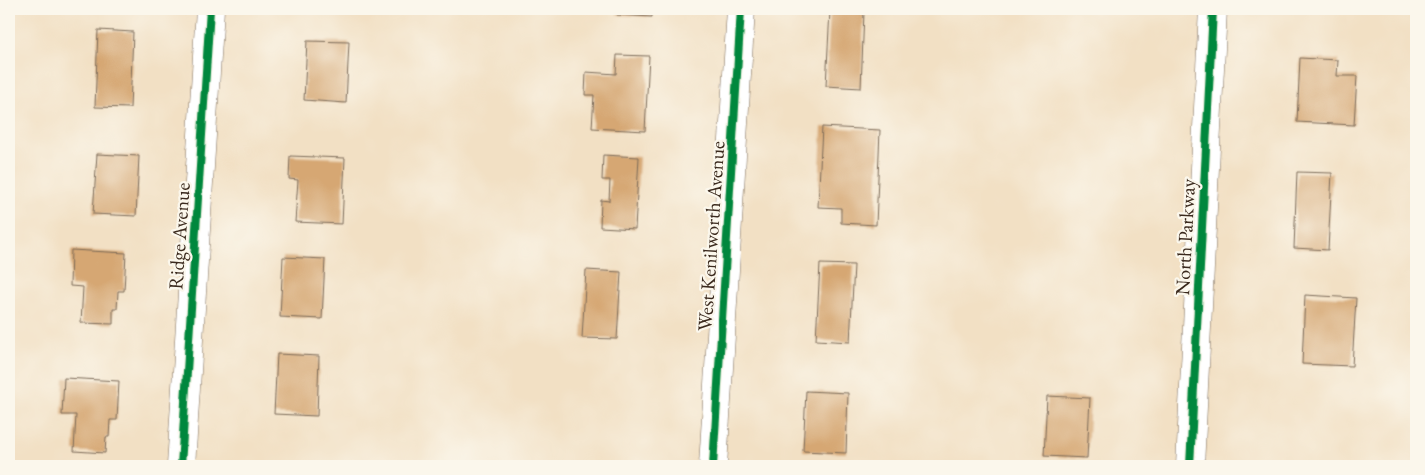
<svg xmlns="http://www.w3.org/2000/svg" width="1425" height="475" viewBox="0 0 1425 475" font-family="'EB Garamond',serif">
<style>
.building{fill:#d6a773}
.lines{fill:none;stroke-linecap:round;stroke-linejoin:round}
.minor-casing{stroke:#7b6a58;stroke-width:29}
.minor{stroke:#fff;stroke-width:28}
.cycleway-casing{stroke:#fbf7ec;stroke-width:11}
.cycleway{stroke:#00873e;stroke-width:8}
.labels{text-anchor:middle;stroke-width:4.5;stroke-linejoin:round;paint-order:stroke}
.street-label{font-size:20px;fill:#3b2a1e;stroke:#fbf7ec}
</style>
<rect width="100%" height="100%" fill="#fbf7ec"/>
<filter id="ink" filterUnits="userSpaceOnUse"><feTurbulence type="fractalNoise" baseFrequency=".02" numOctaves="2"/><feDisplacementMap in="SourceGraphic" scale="10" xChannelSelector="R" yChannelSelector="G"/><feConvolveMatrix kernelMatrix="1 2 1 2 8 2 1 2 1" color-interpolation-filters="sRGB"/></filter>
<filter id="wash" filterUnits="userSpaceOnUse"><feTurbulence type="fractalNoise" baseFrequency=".0096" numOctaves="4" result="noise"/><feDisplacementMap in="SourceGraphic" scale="20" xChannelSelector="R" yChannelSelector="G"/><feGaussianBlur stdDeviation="1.12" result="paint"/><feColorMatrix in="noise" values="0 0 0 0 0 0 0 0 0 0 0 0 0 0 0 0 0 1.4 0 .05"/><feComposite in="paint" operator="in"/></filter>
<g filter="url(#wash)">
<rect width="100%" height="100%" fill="#f2e0c4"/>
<g id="blocks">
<g class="building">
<polygon points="298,9 340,9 340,13 298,11"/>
<polygon points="617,9 652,9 652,17 617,15"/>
<polygon points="830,10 864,12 861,88 826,86"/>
<polygon points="98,30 133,32 130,108 95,107"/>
<polygon points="307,41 349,42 346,103 304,100"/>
<polygon points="617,55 649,56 645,131 592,128 594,95 585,95 586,72 616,74"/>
<polygon points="1300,58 1338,60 1337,76 1357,76 1354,125 1297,122"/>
<polygon points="822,127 880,130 876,225 841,223 841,208 818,207"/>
<polygon points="97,154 139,156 136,216 93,214"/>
<polygon points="603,155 639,157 635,229 600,227 601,200 609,201 610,180 602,180"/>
<polygon points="290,156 345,158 342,224 295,222 298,180 289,179"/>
<polygon points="1297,172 1332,173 1328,250 1294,248"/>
<polygon points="71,250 126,253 124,291 118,291 117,309 113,309 113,324 81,323 83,287 70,286"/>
<polygon points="283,257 325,259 322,319 280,317"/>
<polygon points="820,264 854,265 850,342 816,340"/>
<polygon points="586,270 621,272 617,339 582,338"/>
<polygon points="1305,295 1356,298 1352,366 1302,364"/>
<polygon points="277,354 319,356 317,416 274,414"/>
<polygon points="64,378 119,381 117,420 110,420 109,437 106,437 105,453 74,451 76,415 62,415"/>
<polygon points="806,391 848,393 846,453 803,451"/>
<polygon points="1047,396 1090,398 1087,458 1044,456"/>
<polygon points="260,463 289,465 289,466 260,466"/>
</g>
</g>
</g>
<g filter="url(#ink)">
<use href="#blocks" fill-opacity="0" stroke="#7b6a58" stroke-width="1"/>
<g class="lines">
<defs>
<g id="minor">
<polyline points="181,466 210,9"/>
<polyline points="713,466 741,9"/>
<polyline points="1190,466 1213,9"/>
</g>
</defs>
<use href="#minor" class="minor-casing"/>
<use href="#minor" class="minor"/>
<defs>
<g id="cycleway">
<polyline points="181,466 210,9"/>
<polyline points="713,466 741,9"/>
<polyline points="1190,466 1213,9"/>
</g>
</defs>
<use href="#cycleway" class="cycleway-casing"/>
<use href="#cycleway" class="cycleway"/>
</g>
</g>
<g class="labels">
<g class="street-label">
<text transform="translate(179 236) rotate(-86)" y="7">Ridge Avenue</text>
<text transform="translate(711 236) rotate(-86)" y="7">West Kenilworth Avenue</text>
<text transform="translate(1185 237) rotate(-87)" y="7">North Parkway</text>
</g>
</g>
<rect width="1425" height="475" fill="none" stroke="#fbf7ec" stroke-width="30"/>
</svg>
